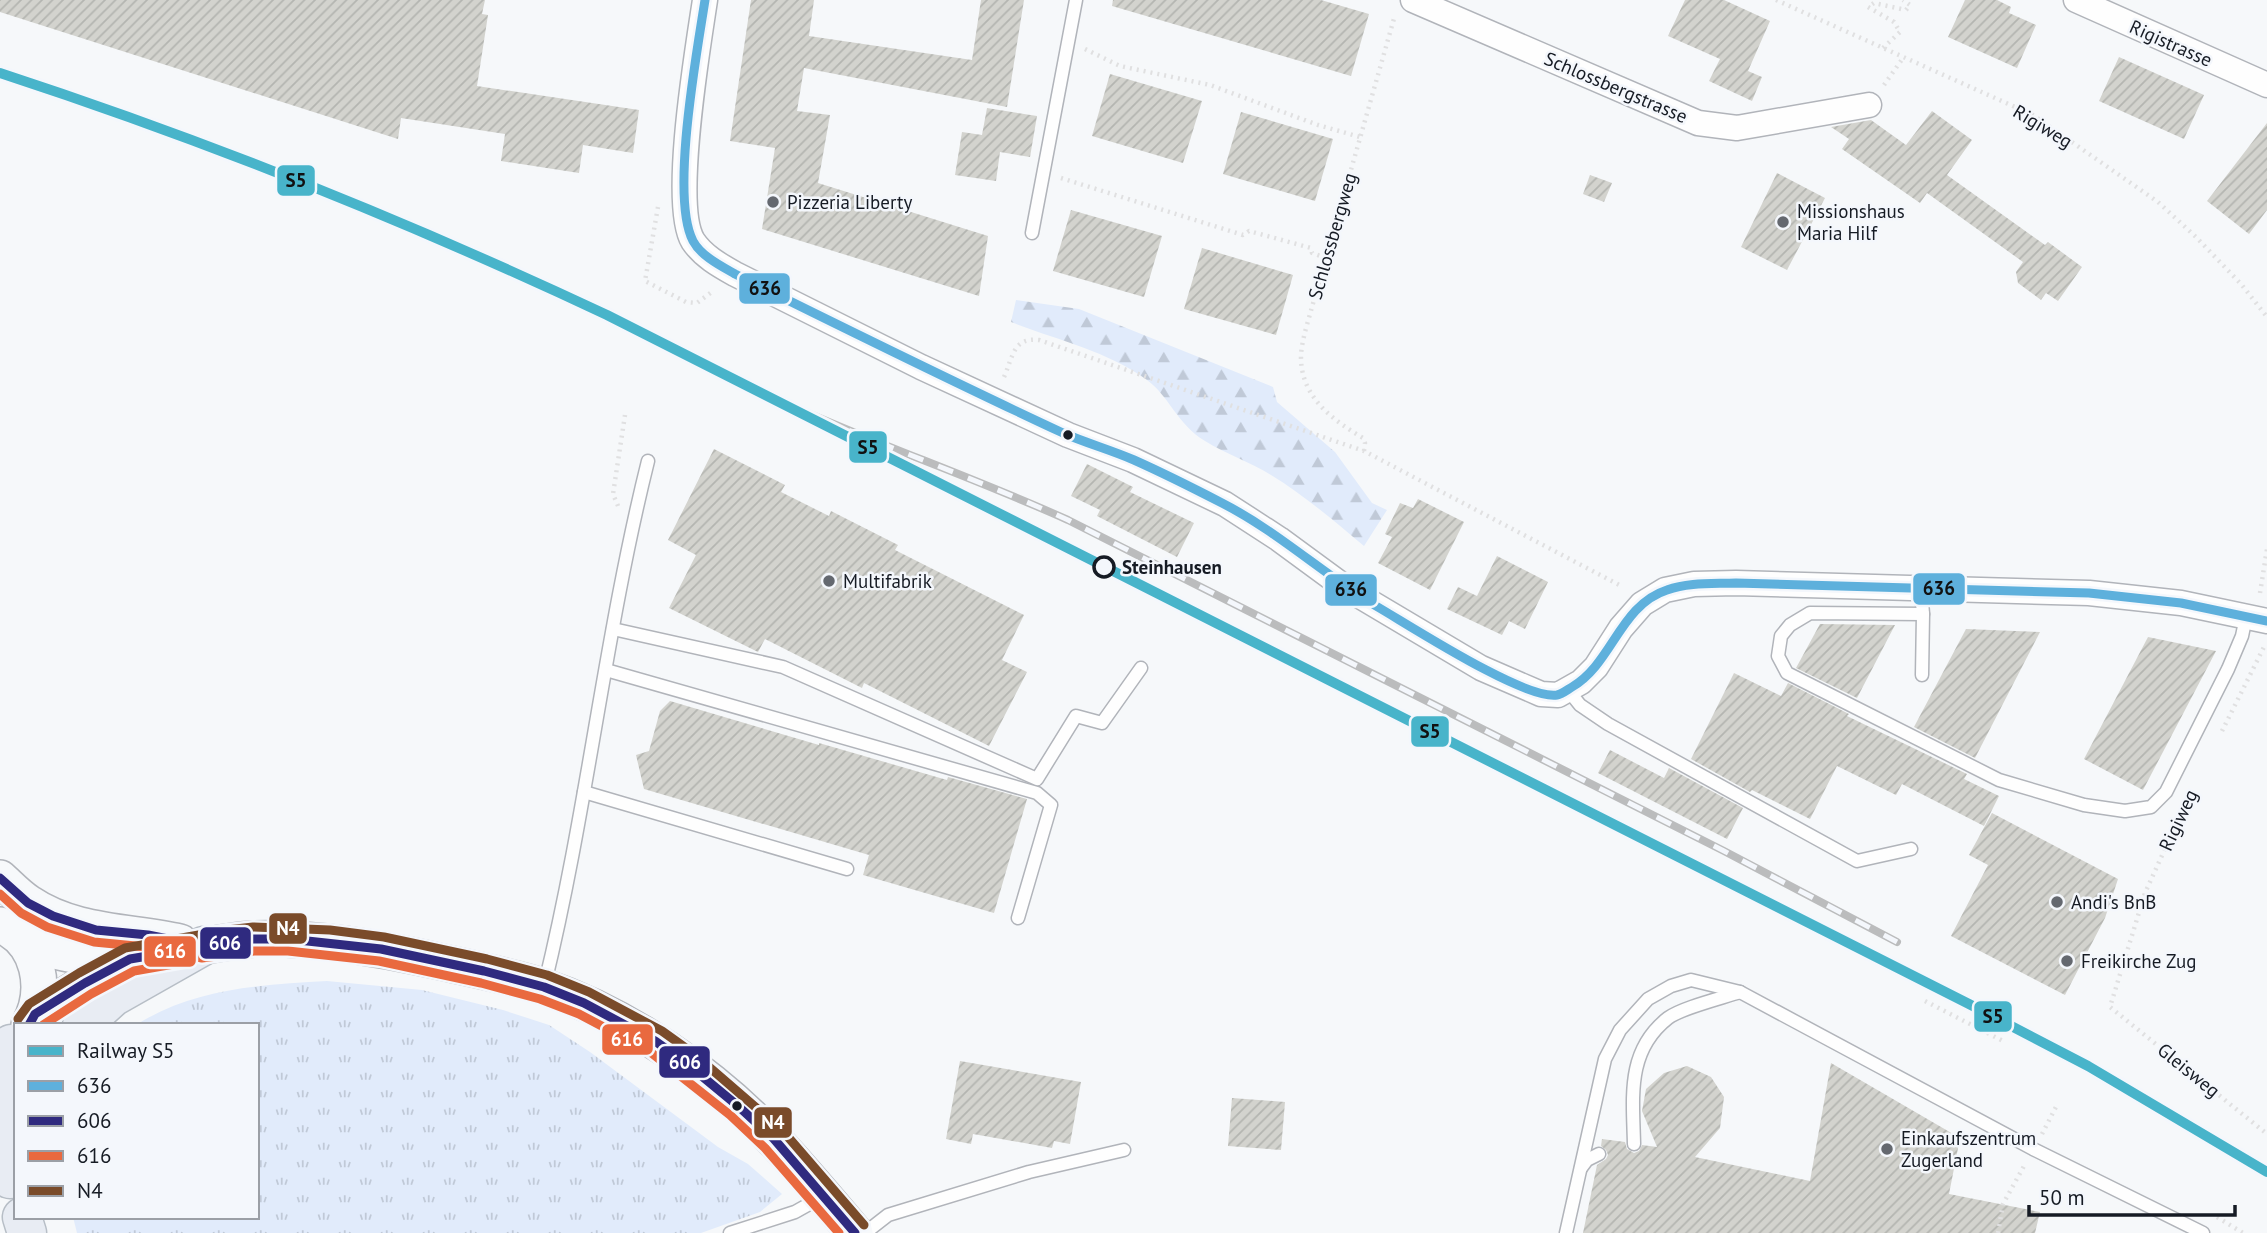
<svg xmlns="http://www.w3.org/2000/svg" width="2267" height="1233" viewBox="0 0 2267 1233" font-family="'PT Sans',sans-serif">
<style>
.grass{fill:url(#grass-tufts)}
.forest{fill:url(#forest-firs)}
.building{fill:url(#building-hatch)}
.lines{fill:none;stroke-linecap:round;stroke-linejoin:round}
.lane-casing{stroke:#b1b4ba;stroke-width:15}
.street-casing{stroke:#b1b4ba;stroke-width:27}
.secondary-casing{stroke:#b1b4ba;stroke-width:38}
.highway-casing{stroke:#b7bec6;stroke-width:41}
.path{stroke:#e0e0e1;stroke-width:4.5;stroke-dasharray:2 5;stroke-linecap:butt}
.lane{stroke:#fefefe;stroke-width:12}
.street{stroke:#fefefe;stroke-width:24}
.secondary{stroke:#f7f9fb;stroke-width:35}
.highway{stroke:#e8ecf3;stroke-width:38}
.rail-casing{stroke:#bbbcbd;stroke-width:8}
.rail{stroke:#f4f7fc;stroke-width:5;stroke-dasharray:16;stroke-linecap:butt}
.bus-1-casing{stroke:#f4f7fc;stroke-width:14}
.bus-2-casing{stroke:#f4f7fc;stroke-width:14}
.bus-3-casing{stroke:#f4f7fc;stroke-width:14}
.bus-4-casing{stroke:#f4f7fc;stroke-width:14}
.bus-1{stroke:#5eb0dc;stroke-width:9}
.bus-2{stroke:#2f2a7f;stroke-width:9}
.bus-3{stroke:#e9693f;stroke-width:9}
.bus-4{stroke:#7a4b2a;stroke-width:9}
.rail-1-casing{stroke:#f4f7fc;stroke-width:16}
.rail-1{stroke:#48b4ca;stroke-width:10}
.poi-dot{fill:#64686f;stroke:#f4f7fc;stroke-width:2.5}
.bus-dot{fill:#161b24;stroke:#f4f7fc;stroke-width:2.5}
.stop-dot{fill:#f4f7fc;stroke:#161b24;stroke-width:3.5}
.labels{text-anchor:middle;stroke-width:5;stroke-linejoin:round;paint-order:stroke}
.street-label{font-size:19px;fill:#161b24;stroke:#f4f7fc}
.poi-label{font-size:19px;fill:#161b24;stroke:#f4f7fc;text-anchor:start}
.stop-label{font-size:19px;font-weight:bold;fill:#161b24;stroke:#f4f7fc;text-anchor:start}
.line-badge{stroke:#f4f7fc;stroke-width:2.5}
.badge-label{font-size:19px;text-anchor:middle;font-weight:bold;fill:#fff}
.pale-badge-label{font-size:19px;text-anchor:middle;font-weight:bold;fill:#111}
</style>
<defs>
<pattern id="grass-tufts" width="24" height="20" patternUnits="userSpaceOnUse" patternTransform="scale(1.75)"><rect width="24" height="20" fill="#e1ebfb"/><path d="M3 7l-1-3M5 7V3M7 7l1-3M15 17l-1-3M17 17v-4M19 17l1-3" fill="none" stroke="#c0c9d7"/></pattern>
<pattern id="forest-firs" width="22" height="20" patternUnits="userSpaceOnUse" patternTransform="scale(1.75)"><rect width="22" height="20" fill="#e1ebfb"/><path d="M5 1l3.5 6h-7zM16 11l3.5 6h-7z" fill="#c0c9d7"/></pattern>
<pattern id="building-hatch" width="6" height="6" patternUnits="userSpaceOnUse" patternTransform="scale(1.75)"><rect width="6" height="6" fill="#d3d3ce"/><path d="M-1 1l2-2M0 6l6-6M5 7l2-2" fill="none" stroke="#b4b5b1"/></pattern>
</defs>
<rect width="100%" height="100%" fill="#f6f8fa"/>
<path class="grass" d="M 327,981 L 422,990 L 503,1010 L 549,1025 L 590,1052 L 718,1147 L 748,1164 L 782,1194 L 760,1212 L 701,1233 L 77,1233 L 73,1217 L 257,1217 L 257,1025 L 136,1025 C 194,988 260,985 327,981 Z"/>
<path class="forest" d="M 1016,300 L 1079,309 L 1273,387 L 1277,402 L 1335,452 L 1372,503 L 1387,510 L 1364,546 C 1334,521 1304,495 1271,475 C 1250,462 1226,454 1205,441 C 1177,424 1169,396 1147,380 C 1106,350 1056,340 1011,322 Z"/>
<g class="building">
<polygon points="0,0 485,0 482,14 488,15 477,86 639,110 633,153 583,145 579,173 501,161 505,134 401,118 398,139 0,12"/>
<polygon points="751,0 814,0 809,36 972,60 981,0 1024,0 1007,107 804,68 797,111 830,115 818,183 988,236 979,296 762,229 775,148 730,141"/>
<polygon points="1113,0 1321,0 1369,14 1351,76 1112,6"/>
<polygon points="1685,0 1724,0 1770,21 1748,71 1762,77 1752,101 1709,81 1720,59 1668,36"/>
<polygon points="1965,0 1997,0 2011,7 2009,13 2036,25 2017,68 1948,37"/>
<polygon points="2119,57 2204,95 2184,139 2099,101"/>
<polygon points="1110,74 1202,101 1183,163 1092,136"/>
<polygon points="987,108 1037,116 1030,157 1000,152 996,181 955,175 962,132 982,135"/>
<polygon points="1932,111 1972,140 1947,175 2045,245 2048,242 2082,267 2058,301 2046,293 2041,300 2018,283 2016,272 2023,262 1927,193 1920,203 1842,149 1849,139 1831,127 1871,120 1906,145"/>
<polygon points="1241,112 1333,139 1315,201 1223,174"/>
<polygon points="2267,123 2267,210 2249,234 2207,201"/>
<polygon points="1777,173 1825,198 1787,270 1741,247"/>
<polygon points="1590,175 1612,183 1604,202 1583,194"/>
<polygon points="1071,210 1162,236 1144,297 1053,271"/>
<polygon points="1202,248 1293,275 1276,335 1184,309"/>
<polygon points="714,449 785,485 781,492 829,516 831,511 898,545 895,550 1024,615 1002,660 1027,672 989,746 864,683 862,688 765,639 758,652 669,608 696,555 668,540"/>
<polygon points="1087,464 1133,487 1130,492 1194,523 1177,557 1097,516 1100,510 1071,496"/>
<polygon points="1418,499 1464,522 1430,590 1378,563 1392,537 1385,534 1400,503 1413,508"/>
<polygon points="1497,556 1548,582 1525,629 1509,621 1502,635 1447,609 1458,587 1477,596"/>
<polygon points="1820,624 1895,625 1857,698 1796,668"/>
<polygon points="1966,629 2040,632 1975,758 1914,727"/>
<polygon points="2148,637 2216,651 2143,790 2084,759"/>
<polygon points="1734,673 1781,696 1788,683 1849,714 1847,716 1967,774 1964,779 1999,796 1984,826 1902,784 1896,795 1837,766 1810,819 1752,790 1750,792 1691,759"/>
<polygon points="670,701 819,745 819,743 947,780 948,777 1027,799 994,913 863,875 869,855 644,789 636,755 649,751 660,711"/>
<polygon points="1610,750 1664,778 1669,768 1743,808 1727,839 1598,773"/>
<polygon points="1992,813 2118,879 2105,918 2065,995 1951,936 1988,865 1969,855"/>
<polygon points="960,1061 1081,1082 1070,1144 1054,1141 1052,1148 973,1134 971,1144 946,1139"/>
<polygon points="1831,1063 1960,1138 1949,1194 2040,1212 2035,1233 1583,1233 1597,1165 1606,1159 1608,1155 1606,1150 1601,1146 1602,1139 1625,1142 1627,1149 1634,1153 1639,1151 1642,1145 1657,1147 1642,1111 1646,1089 1664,1073 1687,1066 1711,1077 1724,1097 1720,1128 1695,1157 1810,1181"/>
<polygon points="1232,1098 1285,1102 1281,1150 1228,1146"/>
</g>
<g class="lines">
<defs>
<g id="lane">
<polyline points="1032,233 1076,0"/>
<polyline points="1921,588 1923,614 1810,613 1790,625 1781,636 1778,656 1787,673 1999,780 2084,805 2125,811 2151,807 2166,792 2228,669 2242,636 2246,617"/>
<polyline points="613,629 783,667 1037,779 1076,716 1102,723 1141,668"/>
<polyline points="606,670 1037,793 1051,805 1018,918"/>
<polyline points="1922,675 1923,614"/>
<polyline points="1568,690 1580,705 1608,724 1857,861 1911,849"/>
<polyline points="584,792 847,869"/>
<path d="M 545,983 C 587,811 605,633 648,461"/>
<path d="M 1634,1144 C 1633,1097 1626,1051 1668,1018 C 1681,1008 1722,998 1740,992"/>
<polyline points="1581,1168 1587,1160 1599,1154"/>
<polyline points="730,1233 795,1212 820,1198"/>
<polyline points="865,1233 888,1215 1029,1172 1124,1150"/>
<polyline points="1566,1233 1605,1059 1620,1030 1648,999 1671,986 1691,980 1740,992 2033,1149 2203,1233"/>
</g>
<g id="street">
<path d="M 705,0 C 698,47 671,205 693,241 C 703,256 719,265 735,274 L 921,367 L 1068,435 L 1133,460 L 1225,504 L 1279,539 L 1343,586 L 1481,668 L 1541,694 L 1558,695 L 1581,682 L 1596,667 L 1621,628 L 1642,604 L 1665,590 L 1694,584 L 1736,583 L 2089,593 L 2181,603 L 2267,621"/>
<polyline points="1413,0 1698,123 1737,128 1869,105"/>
<polyline points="2076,0 2267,85"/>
</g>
<g id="secondary">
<path d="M 0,878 C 9,886 18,896 29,903 C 73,933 129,931 180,942"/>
<path d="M 0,925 C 40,941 48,990 29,1025"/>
<path d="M 25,943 C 59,953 93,961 129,959 C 171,957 211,941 254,939 C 315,937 377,948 437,961 C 473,969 510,976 544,987 C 628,1015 716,1077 775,1141 C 803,1171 829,1202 855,1233"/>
<polyline points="35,1014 85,983 126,961"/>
</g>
<g id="highway">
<polyline points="82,1025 113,997 203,946"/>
<polyline points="10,1179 8,1067 11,1044"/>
<polyline points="22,1217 27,1233"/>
</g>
</defs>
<use href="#lane" class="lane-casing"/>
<use href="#street" class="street-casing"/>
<use href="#secondary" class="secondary-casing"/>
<use href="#highway" class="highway-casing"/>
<g class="path">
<polyline points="1776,0 2033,115 2158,202 2196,237 2241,284 2267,317"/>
<polyline points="1883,48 1900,32 1894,22 1868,7 1874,3 1906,10 1910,5 1903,0"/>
<polyline points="1085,49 1120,66 1210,85 1318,125 1360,137"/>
<polyline points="1884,85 1903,58"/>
<polyline points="1061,178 1243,235 1249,231 1311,248 1312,253 1326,258"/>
<polyline points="658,207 645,281 686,302 697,303 713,291"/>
<path d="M 1004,377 C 1013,357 1013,337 1039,340 L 1364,451 L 1623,587"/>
<path d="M 1364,451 L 1365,443 L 1363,438 C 1331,419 1300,396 1301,355 C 1302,339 1308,322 1312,307 L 1395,15"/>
<polyline points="618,506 613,494 625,415"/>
<polyline points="2260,593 2267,549"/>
<polyline points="2222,731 2265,645"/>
<polyline points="2188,798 2145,893 2110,1007 2267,1134"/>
<polyline points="1925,1001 2003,1041"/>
<polyline points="2042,1134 2058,1103"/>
<polyline points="2217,1217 2243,1233"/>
<polyline points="1998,1233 2003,1204 2024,1166"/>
</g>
<use href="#lane" class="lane"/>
<use href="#street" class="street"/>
<use href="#secondary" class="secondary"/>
<use href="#highway" class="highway"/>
<defs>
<path id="rail" d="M 761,392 C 861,439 966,474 1068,520 L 1724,851 L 1897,942"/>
</defs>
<use href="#rail" class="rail-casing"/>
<use href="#rail" class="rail"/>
<defs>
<path id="bus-1" d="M 705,0 C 697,52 670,197 693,241 C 701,256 721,266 735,274 C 844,328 953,382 1063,433 C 1086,443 1111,450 1134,460 C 1163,473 1193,488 1222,503 C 1277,531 1323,574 1376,606 C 1409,625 1524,700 1557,695 C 1562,694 1567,690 1572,687 C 1612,664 1620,605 1667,590 C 1689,582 1713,584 1736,583 L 2089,593 L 2181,603 L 2267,621"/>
<g id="bus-2">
<polyline points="0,878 28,903 53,916 96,930 148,935 203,946 253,939 289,939 381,949 484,971 544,987 584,1003 655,1041 686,1063 738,1106 774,1139 855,1233"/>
<polyline points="29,1025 35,1014 85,983 130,959 189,949"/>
</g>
<g id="bus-3">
<polyline points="0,894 21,913 47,927 94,942 146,947 202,958 254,951 288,951 379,961 481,983 540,999 579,1014 649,1051 730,1115 765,1148 839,1233"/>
<polyline points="43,1025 91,994 134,971 191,961"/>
</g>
<polyline id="bus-4" points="18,1019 29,1004 79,973 125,948 227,930 253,927 330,930 384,937 487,959 547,975 589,992 662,1031 694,1054 782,1130 864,1225"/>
</defs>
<use href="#bus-1" class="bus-1-casing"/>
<use href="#bus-2" class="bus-2-casing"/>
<use href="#bus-3" class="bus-3-casing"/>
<use href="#bus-4" class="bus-4-casing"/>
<use href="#bus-1" class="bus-1"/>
<use href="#bus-2" class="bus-2"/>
<use href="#bus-3" class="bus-3"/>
<use href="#bus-4" class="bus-4"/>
<defs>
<path id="rail-1" d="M 0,73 C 208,141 409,222 607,315 L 1969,1004 L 2088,1066 L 2267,1172"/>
</defs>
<use href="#rail-1" class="rail-1-casing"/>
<use href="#rail-1" class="rail-1"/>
</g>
<g class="poi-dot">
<circle cx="773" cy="202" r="7"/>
<circle cx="1783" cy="222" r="7"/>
<circle cx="829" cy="581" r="7"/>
<circle cx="2057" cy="902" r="7"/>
<circle cx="2067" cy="961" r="7"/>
<circle cx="1887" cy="1149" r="7"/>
</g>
<g class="bus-dot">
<circle cx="1068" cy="435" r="6"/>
<circle cx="737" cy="1106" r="6"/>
</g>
<circle class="stop-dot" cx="1104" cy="567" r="10"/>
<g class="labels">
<g class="street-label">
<text transform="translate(2171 43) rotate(24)" y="7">Rigistrasse</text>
<text transform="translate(1616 87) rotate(23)" y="7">Schlossbergstrasse</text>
<text transform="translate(2043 126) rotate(31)" y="7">Rigiweg</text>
<text transform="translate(1332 236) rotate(-74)" y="7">Schlossbergweg</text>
<text transform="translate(2178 820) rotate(-65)" y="7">Rigiweg</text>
<text transform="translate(2189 1070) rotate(39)" y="7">Gleisweg</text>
</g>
<g class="poi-label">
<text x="787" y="209">Pizzeria Liberty</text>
<text x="1797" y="218">Missionshaus<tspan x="1797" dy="22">Maria Hilf</tspan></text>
<text x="843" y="588">Multifabrik</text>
<text x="2071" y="909">Andi's BnB</text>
<text x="2081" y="968">Freikirche Zug</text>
<text x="1901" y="1145">Einkaufszentrum<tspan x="1901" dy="22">Zugerland</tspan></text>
</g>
<g class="stop-label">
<text x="1122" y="574">Steinhausen</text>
</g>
</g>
<g class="line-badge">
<rect x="276" y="164" width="40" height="33" rx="7" fill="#48b4ca"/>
<rect x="738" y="272" width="53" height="33" rx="7" fill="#5eb0dc"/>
<rect x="848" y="430" width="40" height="34" rx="7" fill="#48b4ca"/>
<rect x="1912" y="572" width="54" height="34" rx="7" fill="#5eb0dc"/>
<rect x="1324" y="573" width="54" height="34" rx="7" fill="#5eb0dc"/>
<rect x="1410" y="715" width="40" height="33" rx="7" fill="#48b4ca"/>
<rect x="268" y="912" width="40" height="33" rx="7" fill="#7a4b2a"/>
<rect x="199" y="926" width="53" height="34" rx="7" fill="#2f2a7f"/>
<rect x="143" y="935" width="54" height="33" rx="7" fill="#e9693f"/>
<rect x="1973" y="1000" width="40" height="33" rx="7" fill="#48b4ca"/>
<rect x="601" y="1023" width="53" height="33" rx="7" fill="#e9693f"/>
<rect x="658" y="1045" width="53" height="34" rx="7" fill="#2f2a7f"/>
<rect x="753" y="1106" width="40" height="33" rx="7" fill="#7a4b2a"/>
</g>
<g class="badge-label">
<text x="288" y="935">N4</text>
<text x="225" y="950">606</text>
<text x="170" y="958">616</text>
<text x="627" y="1046">616</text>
<text x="685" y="1069">606</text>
<text x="773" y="1129">N4</text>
</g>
<g class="pale-badge-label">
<text x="296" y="187">S5</text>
<text x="765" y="295">636</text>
<text x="868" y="454">S5</text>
<text x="1939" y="595">636</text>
<text x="1351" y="596">636</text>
<text x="1430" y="738">S5</text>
<text x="1993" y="1023">S5</text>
</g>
<rect x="14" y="1023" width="245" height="196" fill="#f4f7fc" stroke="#9b9fa6" stroke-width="2"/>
<rect x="28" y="1046" width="35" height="10" fill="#48b4ca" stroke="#9b9fa6" stroke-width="2"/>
<text x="77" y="1058" font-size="21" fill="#161b24">Railway S5</text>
<rect x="28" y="1081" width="35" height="10" fill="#5eb0dc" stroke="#9b9fa6" stroke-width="2"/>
<text x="77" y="1093" font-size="21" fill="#161b24">636</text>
<rect x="28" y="1116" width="35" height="10" fill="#2f2a7f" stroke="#9b9fa6" stroke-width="2"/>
<text x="77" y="1128" font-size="21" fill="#161b24">606</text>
<rect x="28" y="1151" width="35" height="10" fill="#e9693f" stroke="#9b9fa6" stroke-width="2"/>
<text x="77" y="1163" font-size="21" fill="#161b24">616</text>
<rect x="28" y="1186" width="35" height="10" fill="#7a4b2a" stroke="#9b9fa6" stroke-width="2"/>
<text x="77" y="1198" font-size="21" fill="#161b24">N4</text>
<path d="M2029 1205v10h206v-10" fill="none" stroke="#161b24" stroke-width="3.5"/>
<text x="2039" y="1205" font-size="21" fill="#161b24" stroke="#f4f7fc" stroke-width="5" paint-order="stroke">50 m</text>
</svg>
